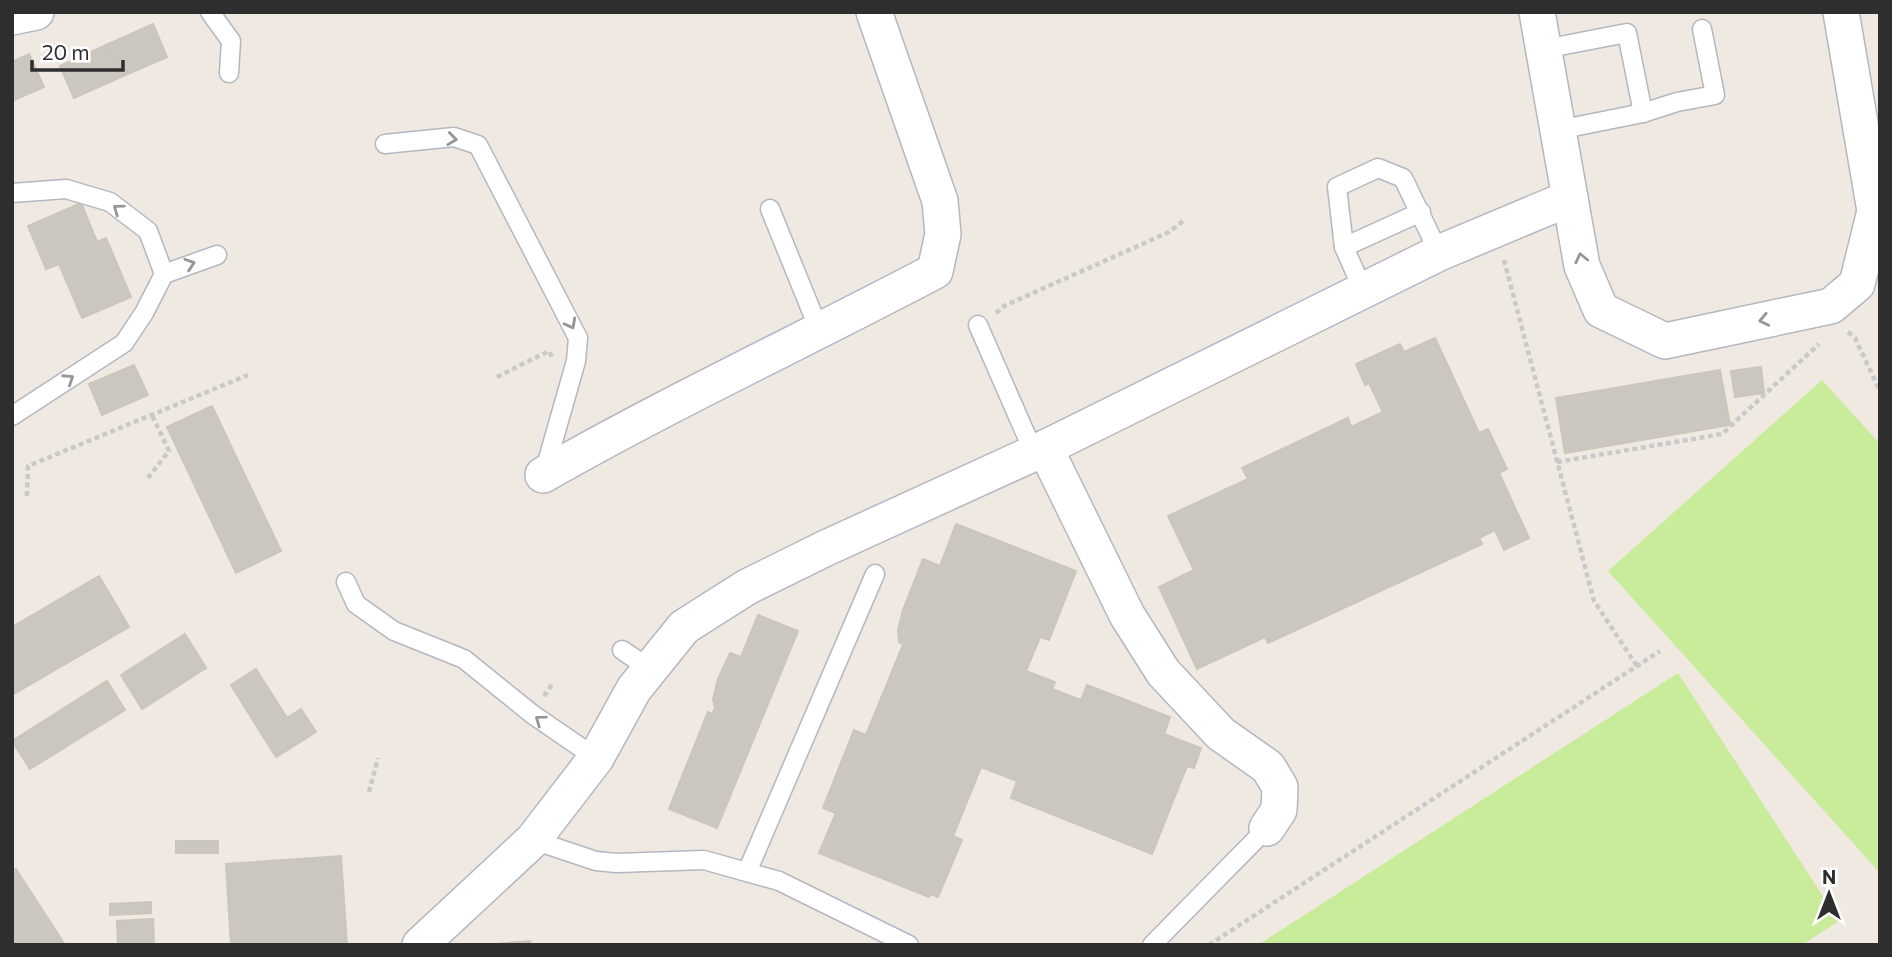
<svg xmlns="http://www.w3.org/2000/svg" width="1892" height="957" viewBox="0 0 1892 957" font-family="Commissioner,sans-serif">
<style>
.pitch{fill:#c9ec9a}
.building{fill:#cbc7bf;stroke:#cbc5ba;stroke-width:2}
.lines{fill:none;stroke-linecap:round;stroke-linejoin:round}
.lane-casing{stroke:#b4b7c1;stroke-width:21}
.street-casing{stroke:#b4b7c1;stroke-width:38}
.path{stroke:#c9c9c9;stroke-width:4.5;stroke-dasharray:5 3.5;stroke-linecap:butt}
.lane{stroke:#fff;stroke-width:18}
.street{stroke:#fff;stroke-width:35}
.oneway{stroke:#969696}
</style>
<rect width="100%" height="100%" fill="#efe9e1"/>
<g class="pitch">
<polygon points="1822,380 1880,444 1880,873 1608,571"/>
<polygon points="1678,673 1839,921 1802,945 1258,945"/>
</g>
<g class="building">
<polygon points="153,24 167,57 121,77 106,45"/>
<polygon points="106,45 121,77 74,98 60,66"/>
<polygon points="29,54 44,87 12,101 12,62"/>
<polygon points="81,203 97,242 106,238 131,297 82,318 59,264 46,269 28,226"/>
<polygon points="1435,338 1479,433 1488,429 1507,469 1499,473 1529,538 1504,550 1495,530 1479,538 1482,544 1268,643 1265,637 1197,669 1159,587 1194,570 1168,516 1248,479 1242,468 1348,418 1351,427 1383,412 1369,383 1365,385 1356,364 1400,344 1404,352"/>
<polygon points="134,365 148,395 102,415 89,384"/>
<polygon points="1761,367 1764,393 1735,397 1731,371"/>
<polygon points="1720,370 1730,425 1565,453 1556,398"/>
<polygon points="212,406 281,551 236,573 167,427"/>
<polygon points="956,524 1076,571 1049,640 1040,637 1026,671 1055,682 1052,689 1081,700 1087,685 1170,717 1164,734 1201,748 1194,768 1187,766 1152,854 1011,798 1017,781 981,767 953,836 962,840 938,897 931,894 929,897 819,853 836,813 823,808 854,730 866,735 903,645 899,642 898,630 903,610 923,559 940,566"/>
<polygon points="99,576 129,627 12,695 12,627"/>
<polygon points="758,615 798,631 717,828 669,809 708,712 712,714 715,708 713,699 718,679 730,653 741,657"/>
<polygon points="185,634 206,668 142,709 121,675"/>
<polygon points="256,669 287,718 301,709 316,732 276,757 231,685"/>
<polygon points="107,681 125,710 30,769 12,741"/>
<rect x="176" y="841" width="42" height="12"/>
<polygon points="341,856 347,945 231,945 226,864"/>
<polygon points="16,869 65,945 12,945 12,871"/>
<polygon points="151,902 151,913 110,915 110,904"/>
<polygon points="153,919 154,944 118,945 117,921"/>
<polygon points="530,941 531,945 483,945"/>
</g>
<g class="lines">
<defs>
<g id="lane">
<polyline points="210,12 231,41 229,73"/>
<polyline points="1544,49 1627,33 1643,113"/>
<polyline points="1558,130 1643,113 1677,102 1715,95 1702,29"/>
<polyline points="385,144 454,137 478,145 578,338 576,361 544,473"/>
<polyline points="12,193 66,189 110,202 148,231 164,274 144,313 124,343 12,416"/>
<polyline points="770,209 820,332"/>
<polyline points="1421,212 1344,247 1337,187 1378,168 1403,178 1439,253"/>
<polyline points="1344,247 1363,290"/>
<polyline points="164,274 217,255"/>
<polyline points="978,325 1034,453"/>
<polyline points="346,582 356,604 394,631 464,659 532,714 596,758"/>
<polyline points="622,650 650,669"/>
<polyline points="533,840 596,861 617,863 704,860 779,881 909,945"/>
<polyline points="747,872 875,574"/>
<polyline points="1152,945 1267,828"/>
</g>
<g id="street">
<polyline points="1537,12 1582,266 1601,310 1665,341 1831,306 1857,284 1875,211 1841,12"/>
<polyline points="12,17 36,12"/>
<polyline points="1045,448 1127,615 1163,672 1221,734 1268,767 1280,787 1279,810 1267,828"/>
<path d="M 543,475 C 671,402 804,340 935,271 L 943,234 L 940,201 L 874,12"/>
<polyline points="420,945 533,840 596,758 634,689 684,627 747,587 826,548 1045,448 1439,253 1570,198"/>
</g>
</defs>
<use href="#lane" class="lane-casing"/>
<use href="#street" class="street-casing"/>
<g class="path">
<polyline points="1504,260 1594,601 1637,666"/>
<polyline points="996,313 1004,306 1169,232 1183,221"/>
<polyline points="1848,332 1855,338 1880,391"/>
<polyline points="497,377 549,351 552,357"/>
<polyline points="1557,462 1722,434 1819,344"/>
<polyline points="148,478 169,451 152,415"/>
<polyline points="27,496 28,466 248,375"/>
<polyline points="544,696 553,683"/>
<polyline points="369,792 378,758"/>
<polyline points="1209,945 1660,651"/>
</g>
<use href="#lane" class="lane"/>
<use href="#street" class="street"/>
</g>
<defs><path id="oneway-chevron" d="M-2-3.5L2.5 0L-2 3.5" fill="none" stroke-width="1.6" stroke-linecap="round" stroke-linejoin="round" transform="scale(1.75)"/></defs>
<g class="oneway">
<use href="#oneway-chevron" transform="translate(452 139) rotate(7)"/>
<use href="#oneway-chevron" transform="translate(118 209) rotate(-144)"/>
<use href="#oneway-chevron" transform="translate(1581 258) rotate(-103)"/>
<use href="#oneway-chevron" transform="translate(190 264) rotate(-18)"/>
<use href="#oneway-chevron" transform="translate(1764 320) rotate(168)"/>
<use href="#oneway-chevron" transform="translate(571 324) rotate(62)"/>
<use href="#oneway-chevron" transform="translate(69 379) rotate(-33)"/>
<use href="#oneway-chevron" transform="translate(540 720) rotate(-144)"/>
</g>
<rect width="1892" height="957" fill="none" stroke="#2e2e2e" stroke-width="28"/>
<g transform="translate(1829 894)" stroke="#ffffff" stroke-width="5" paint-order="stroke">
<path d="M0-5L12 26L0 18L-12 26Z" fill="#2e2e2e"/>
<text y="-10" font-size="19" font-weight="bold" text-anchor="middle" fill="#2e2e2e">N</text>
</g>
<path d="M32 60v10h91v-10" fill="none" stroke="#2e2e2e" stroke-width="3.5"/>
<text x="42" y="60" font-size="21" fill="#2e2e2e" stroke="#ffffff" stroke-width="5" paint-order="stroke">20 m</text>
</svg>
